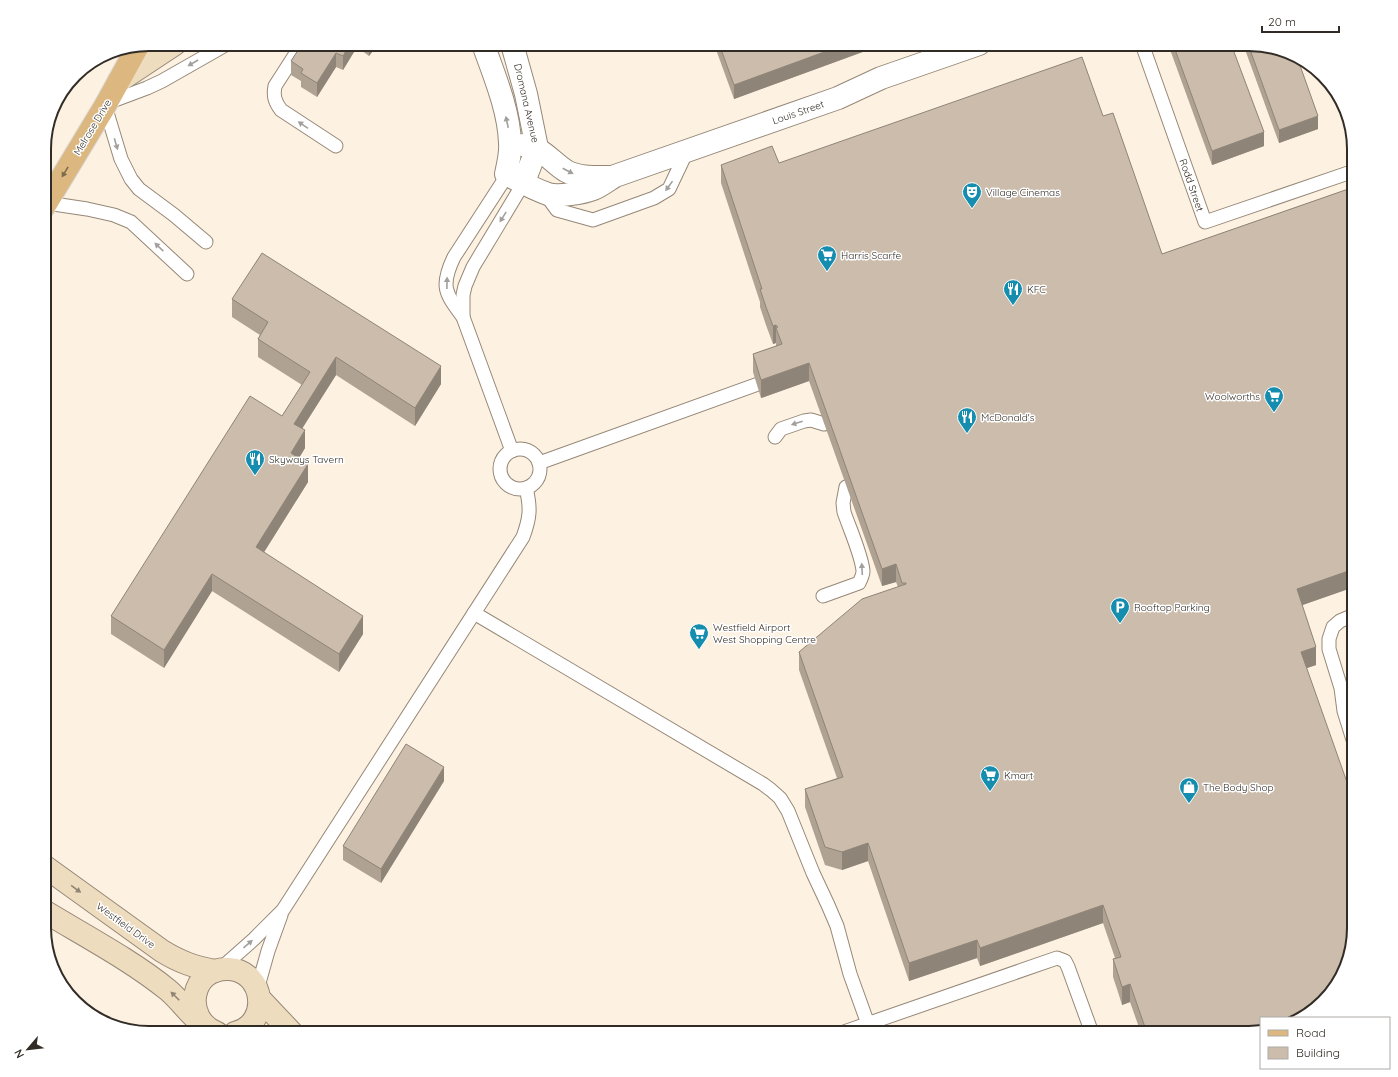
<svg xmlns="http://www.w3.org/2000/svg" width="1398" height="1077" viewBox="0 0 1398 1077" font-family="Quicksand,sans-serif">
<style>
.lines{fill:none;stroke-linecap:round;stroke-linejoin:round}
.lane-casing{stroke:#968877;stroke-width:15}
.street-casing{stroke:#968877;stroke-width:24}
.secondary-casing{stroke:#968877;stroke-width:24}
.primary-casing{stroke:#dad9d8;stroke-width:24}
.lane{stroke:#fff;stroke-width:13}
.street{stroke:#fff;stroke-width:22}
.secondary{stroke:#eedcbf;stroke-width:22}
.primary{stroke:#dcb880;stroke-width:22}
.wall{fill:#afa293}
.shaded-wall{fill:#8e8478}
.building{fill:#cbbcab;stroke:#8e8478}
.oneway{fill:#a2a09d}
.oneway2{fill:#7e6b4e}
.oneway3{fill:#908472}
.labels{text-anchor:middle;stroke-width:3;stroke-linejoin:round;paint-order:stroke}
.street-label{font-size:10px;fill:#312c25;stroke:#fff}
.poi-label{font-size:10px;fill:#312c25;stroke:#fff;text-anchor:start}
.rim{fill:none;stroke:#312c25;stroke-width:2}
</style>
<rect width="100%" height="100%" fill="#fdf1e2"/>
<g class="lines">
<defs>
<g id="lane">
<path d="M 302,44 L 275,86 C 273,96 275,102 281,110 L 336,146"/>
<polyline points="1142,44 1205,222 1354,171"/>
<polyline points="107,103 147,88 162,81 227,44"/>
<polyline points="105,106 121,159 131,179 139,189 174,215 206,242"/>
<path d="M 506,174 L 504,180 L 454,257 C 440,286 445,293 463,317 L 512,451"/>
<polyline points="548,194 549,199 557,210 593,220 654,198 669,189 687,151"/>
<polyline points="47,203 87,209 114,215 131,222 187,274"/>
<polyline points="463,317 463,295 465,286 473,267 523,184"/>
<polyline points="775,437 781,429 804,421 811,420 824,424"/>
<circle cx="520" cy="469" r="20"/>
<polyline points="539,463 772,379"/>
<path d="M 823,596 L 859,583 C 861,579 863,575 863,571 C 862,556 849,527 844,512 L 843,503 L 846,487"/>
<polyline points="474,613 763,784 771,790 780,798 788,811 813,873 828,905 837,926 850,974 868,1024"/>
<polyline points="1354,615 1340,621 1333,627 1329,639 1329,649 1341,688 1344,711 1354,743"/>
<path d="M 219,970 L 254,939 L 283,910 L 523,537 C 530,518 531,508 526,488"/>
<polyline points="257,990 268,951 281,915"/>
<polyline points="841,1033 1057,958 1065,961 1068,967 1092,1033"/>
</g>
<g id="street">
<path d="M 483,44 C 494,75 509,110 510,143 C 511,153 508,164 506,174 C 519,181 533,189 548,194 C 558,197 583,193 593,189 C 601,186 608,180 615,176 L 838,98 L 881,78 L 979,44"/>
<polyline points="512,44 526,94 537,148 523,184"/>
<path d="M 523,145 C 543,147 550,161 566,171 C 579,178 595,177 610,177"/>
</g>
<g id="secondary">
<polyline points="119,81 175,44"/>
<path d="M 44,866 L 162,951 C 180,962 194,967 215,971"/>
<path d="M 44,911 C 85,936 131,960 168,990 C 180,1000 189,1014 202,1024"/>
<polyline points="259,998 292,1033"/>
<path d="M 217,1033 C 182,1019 190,967 229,969 C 265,971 271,1024 235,1033"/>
</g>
<polyline id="primary" points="44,207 105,106 138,46"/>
</defs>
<use href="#lane" class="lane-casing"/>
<use href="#street" class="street-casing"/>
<use href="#secondary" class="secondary-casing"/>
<use href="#primary" class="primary-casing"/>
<use href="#lane" class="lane"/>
<use href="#street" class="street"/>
<use href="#secondary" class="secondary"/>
<use href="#primary" class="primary"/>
</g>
<g class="wall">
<polygon points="302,44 378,44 369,56 357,47 343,70 336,67 317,97 301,87 301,81 291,75 291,61"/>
<polygon points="714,44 879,44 879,46 734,99"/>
<polygon points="1168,44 1231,44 1264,146 1212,165"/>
<polygon points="1243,44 1250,44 1318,129 1279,143"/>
<polygon points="1103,116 1162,254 1354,187 1354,587 1302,605 1316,665 1307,668 1261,1018 1250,1033 1141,1033 1130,1002 1122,1005 1118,992 1113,977 1113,959 1115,958 1103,923 980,966 977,958 909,981 868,861 842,870 825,865 805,807 805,789 837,778 799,670 799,652 898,587 896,582 882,586 809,381 761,398 753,372 753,354 776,346 776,343 773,344 766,325 760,307 760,302 721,183 721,165 779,163"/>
<polygon points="232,299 441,384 415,426 336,375 302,429 305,448 299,458 308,482 264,552 363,634 339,672 212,591 164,668 111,634 111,616 282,416 302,385 258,357 258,339 260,335 232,317"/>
<polygon points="444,781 381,883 343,860 343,846"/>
</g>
<g class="shaded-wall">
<polygon points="350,44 357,44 357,47 343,70 343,56"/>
<polygon points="369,44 378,44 369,56"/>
<polygon points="846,44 879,44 879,46 734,99 734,85"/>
<polygon points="336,53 336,67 317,97 317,83"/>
<polygon points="1318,116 1318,129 1279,143 1279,130"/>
<polygon points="1264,132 1264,146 1212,165 1212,151"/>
<polygon points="776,325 776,343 773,344 773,326"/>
<polygon points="336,357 336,375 294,441 294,424"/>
<polygon points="809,363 809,381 761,398 761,380"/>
<polygon points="441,366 441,384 415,426 415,408"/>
<polygon points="305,430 305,448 291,471 291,453"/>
<polygon points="308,464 308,482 256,565 256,547"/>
<polygon points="896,564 896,582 882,586 882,569"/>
<polygon points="1354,569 1354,587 1297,607 1297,589"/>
<polygon points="212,574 212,591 164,668 164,650"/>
<polygon points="363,616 363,634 339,672 339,654"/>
<polygon points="1316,647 1316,665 1301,670 1301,652"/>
<polygon points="444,767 444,781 381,883 381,869"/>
<polygon points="868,843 868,861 842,870 842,852"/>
<polygon points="1103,905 1103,923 980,966 980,948"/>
<polygon points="977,940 977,958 909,981 909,963"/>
<polygon points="1130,984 1130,1002 1122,1005 1122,987"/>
</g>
<g class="building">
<polygon points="302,44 350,44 343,56 336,53 317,83 301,73 303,69 291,61"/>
<polygon points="719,44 846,44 734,85"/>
<polygon points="1173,44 1231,44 1264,132 1212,151"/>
<polygon points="1248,44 1283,50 1297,57 1318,116 1279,130"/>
<polygon points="1082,57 1103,116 1113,113 1162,254 1354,187 1354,569 1297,589 1316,647 1301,652 1354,802 1354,929 1348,962 1332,992 1301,1018 1261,1018 1261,1030 1250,1033 1147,1033 1130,984 1122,987 1118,974 1113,959 1121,957 1103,905 980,948 977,940 909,963 868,843 842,852 825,847 805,789 843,777 799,652 862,599 906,584 906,583 902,583 896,564 882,569 809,363 761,380 753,354 782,344 776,328 778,327 776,325 773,326 766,307 760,289 762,289 721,165 772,146 779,163"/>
<polygon points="262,253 441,366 415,408 336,357 294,424 305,430 291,453 308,464 256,547 363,616 339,654 212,574 164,650 111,616 250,396 282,416 310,372 258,339 268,322 232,299"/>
<polygon points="406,744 444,767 381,869 343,846"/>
</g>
<defs><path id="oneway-solid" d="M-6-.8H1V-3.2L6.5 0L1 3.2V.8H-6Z"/></defs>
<g class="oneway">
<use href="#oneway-solid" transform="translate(193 63) rotate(150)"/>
<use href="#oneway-solid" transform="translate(507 122) rotate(-102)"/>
<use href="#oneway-solid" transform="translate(303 125) rotate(-146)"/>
<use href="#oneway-solid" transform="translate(116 144) rotate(74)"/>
<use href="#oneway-solid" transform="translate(568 171) rotate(28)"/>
<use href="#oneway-solid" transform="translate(669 186) rotate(126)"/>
<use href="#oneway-solid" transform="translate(503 217) rotate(122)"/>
<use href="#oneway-solid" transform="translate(159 247) rotate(-137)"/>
<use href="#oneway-solid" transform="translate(447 283) rotate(-89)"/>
<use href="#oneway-solid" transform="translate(797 423) rotate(162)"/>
<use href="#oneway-solid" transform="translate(862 569) rotate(-93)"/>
<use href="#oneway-solid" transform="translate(248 944) rotate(-41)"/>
</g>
<use class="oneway2" href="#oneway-solid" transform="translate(65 172) rotate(121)"/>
<g class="oneway3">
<use href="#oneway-solid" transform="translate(76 889) rotate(36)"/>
<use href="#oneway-solid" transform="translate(175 996) rotate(-135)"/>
</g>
<defs>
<symbol id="theatre-pin" viewBox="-11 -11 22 30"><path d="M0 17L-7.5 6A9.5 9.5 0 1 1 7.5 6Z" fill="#158daf" stroke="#fff"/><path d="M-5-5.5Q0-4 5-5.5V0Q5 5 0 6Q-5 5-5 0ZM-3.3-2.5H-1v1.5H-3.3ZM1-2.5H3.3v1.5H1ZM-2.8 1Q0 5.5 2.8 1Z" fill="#fff"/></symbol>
<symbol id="supermarket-pin" viewBox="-11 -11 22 30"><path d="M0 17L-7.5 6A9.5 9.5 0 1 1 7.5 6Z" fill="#158daf" stroke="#fff"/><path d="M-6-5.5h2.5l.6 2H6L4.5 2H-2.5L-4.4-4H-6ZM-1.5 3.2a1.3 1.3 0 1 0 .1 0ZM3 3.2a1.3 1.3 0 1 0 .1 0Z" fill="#fff"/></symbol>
<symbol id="restaurant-pin" viewBox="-11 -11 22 30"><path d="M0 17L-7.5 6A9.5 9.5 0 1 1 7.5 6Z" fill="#158daf" stroke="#fff"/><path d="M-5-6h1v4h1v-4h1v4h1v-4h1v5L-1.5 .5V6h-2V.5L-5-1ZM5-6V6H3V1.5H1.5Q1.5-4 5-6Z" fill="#fff"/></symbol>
<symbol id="parking-pin" viewBox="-11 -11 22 30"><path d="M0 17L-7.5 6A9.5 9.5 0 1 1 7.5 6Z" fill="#158daf" stroke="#fff"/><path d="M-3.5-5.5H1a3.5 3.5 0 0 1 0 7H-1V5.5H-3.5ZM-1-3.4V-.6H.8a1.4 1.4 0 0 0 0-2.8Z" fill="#fff"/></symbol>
<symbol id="shop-pin" viewBox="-11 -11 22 30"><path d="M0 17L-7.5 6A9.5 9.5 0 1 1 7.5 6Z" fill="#158daf" stroke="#fff"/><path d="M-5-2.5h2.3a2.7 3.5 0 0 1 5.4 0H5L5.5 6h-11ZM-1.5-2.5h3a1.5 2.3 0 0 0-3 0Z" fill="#fff"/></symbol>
</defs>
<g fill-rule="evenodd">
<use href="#theatre-pin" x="961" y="181" width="22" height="30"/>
<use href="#supermarket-pin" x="816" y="244" width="22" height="30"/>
<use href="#restaurant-pin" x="1002" y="278" width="22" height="30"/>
<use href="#supermarket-pin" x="1263" y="385" width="22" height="30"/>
<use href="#restaurant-pin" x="956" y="406" width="22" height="30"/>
<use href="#restaurant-pin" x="244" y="448" width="22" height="30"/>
<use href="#parking-pin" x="1109" y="596" width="22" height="30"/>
<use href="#supermarket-pin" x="688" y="622" width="22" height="30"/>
<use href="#supermarket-pin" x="979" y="764" width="22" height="30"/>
<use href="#shop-pin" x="1178" y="776" width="22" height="30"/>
</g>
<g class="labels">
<g class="street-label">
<text transform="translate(527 103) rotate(77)" y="4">Dromana Avenue</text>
<text transform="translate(798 112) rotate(-19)" y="4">Louis Street</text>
<text transform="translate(92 127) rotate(-59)" y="4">Melrose Drive</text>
<text transform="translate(1192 185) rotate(71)" y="4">Rodd Street</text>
<text transform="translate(126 925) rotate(36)" y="4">Westfield Drive</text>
</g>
<g class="poi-label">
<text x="986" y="196">Village Cinemas</text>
<text x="841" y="259">Harris Scarfe</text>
<text x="1027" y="293">KFC</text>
<text x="1260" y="400" text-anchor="end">Woolworths</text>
<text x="981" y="421">McDonald's</text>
<text x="269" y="463">Skyways Tavern</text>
<text x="1134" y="611">Rooftop Parking</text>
<text x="713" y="631">Westfield Airport<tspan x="713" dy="12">West Shopping Centre</tspan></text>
<text x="1004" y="779">Kmart</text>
<text x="1203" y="791">The Body Shop</text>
</g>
</g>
<path d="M0 0H1398V1077H0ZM149 51H1249A98 98 0 0 1 1347 149V928A98 98 0 0 1 1249 1026H149A98 98 0 0 1 51 928V149A98 98 0 0 1 149 51Z" fill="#fff" fill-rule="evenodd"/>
<path class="rim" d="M149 51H1249A98 98 0 0 1 1347 149V928A98 98 0 0 1 1249 1026H149A98 98 0 0 1 51 928V149A98 98 0 0 1 149 51Z"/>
<rect x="1260" y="1017" width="130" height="52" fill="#ffffff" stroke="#adaba8"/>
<rect x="1268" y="1030" width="20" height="6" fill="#dcb880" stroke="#adaba8"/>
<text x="1296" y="1037" font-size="12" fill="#312c25">Road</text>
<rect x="1268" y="1047" width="20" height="12" fill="#cbbcab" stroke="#adaba8"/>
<text x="1296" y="1057" font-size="12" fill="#312c25">Building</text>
<g transform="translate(28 1049) rotate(242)" stroke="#ffffff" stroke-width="3" paint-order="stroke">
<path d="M0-3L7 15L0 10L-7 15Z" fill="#312c25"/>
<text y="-6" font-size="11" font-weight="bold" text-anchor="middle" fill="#312c25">N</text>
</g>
<path d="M1262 26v6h77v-6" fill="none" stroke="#312c25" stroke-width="2"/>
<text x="1268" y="26" font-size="12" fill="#312c25" stroke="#ffffff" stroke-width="3" paint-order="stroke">20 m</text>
</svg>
